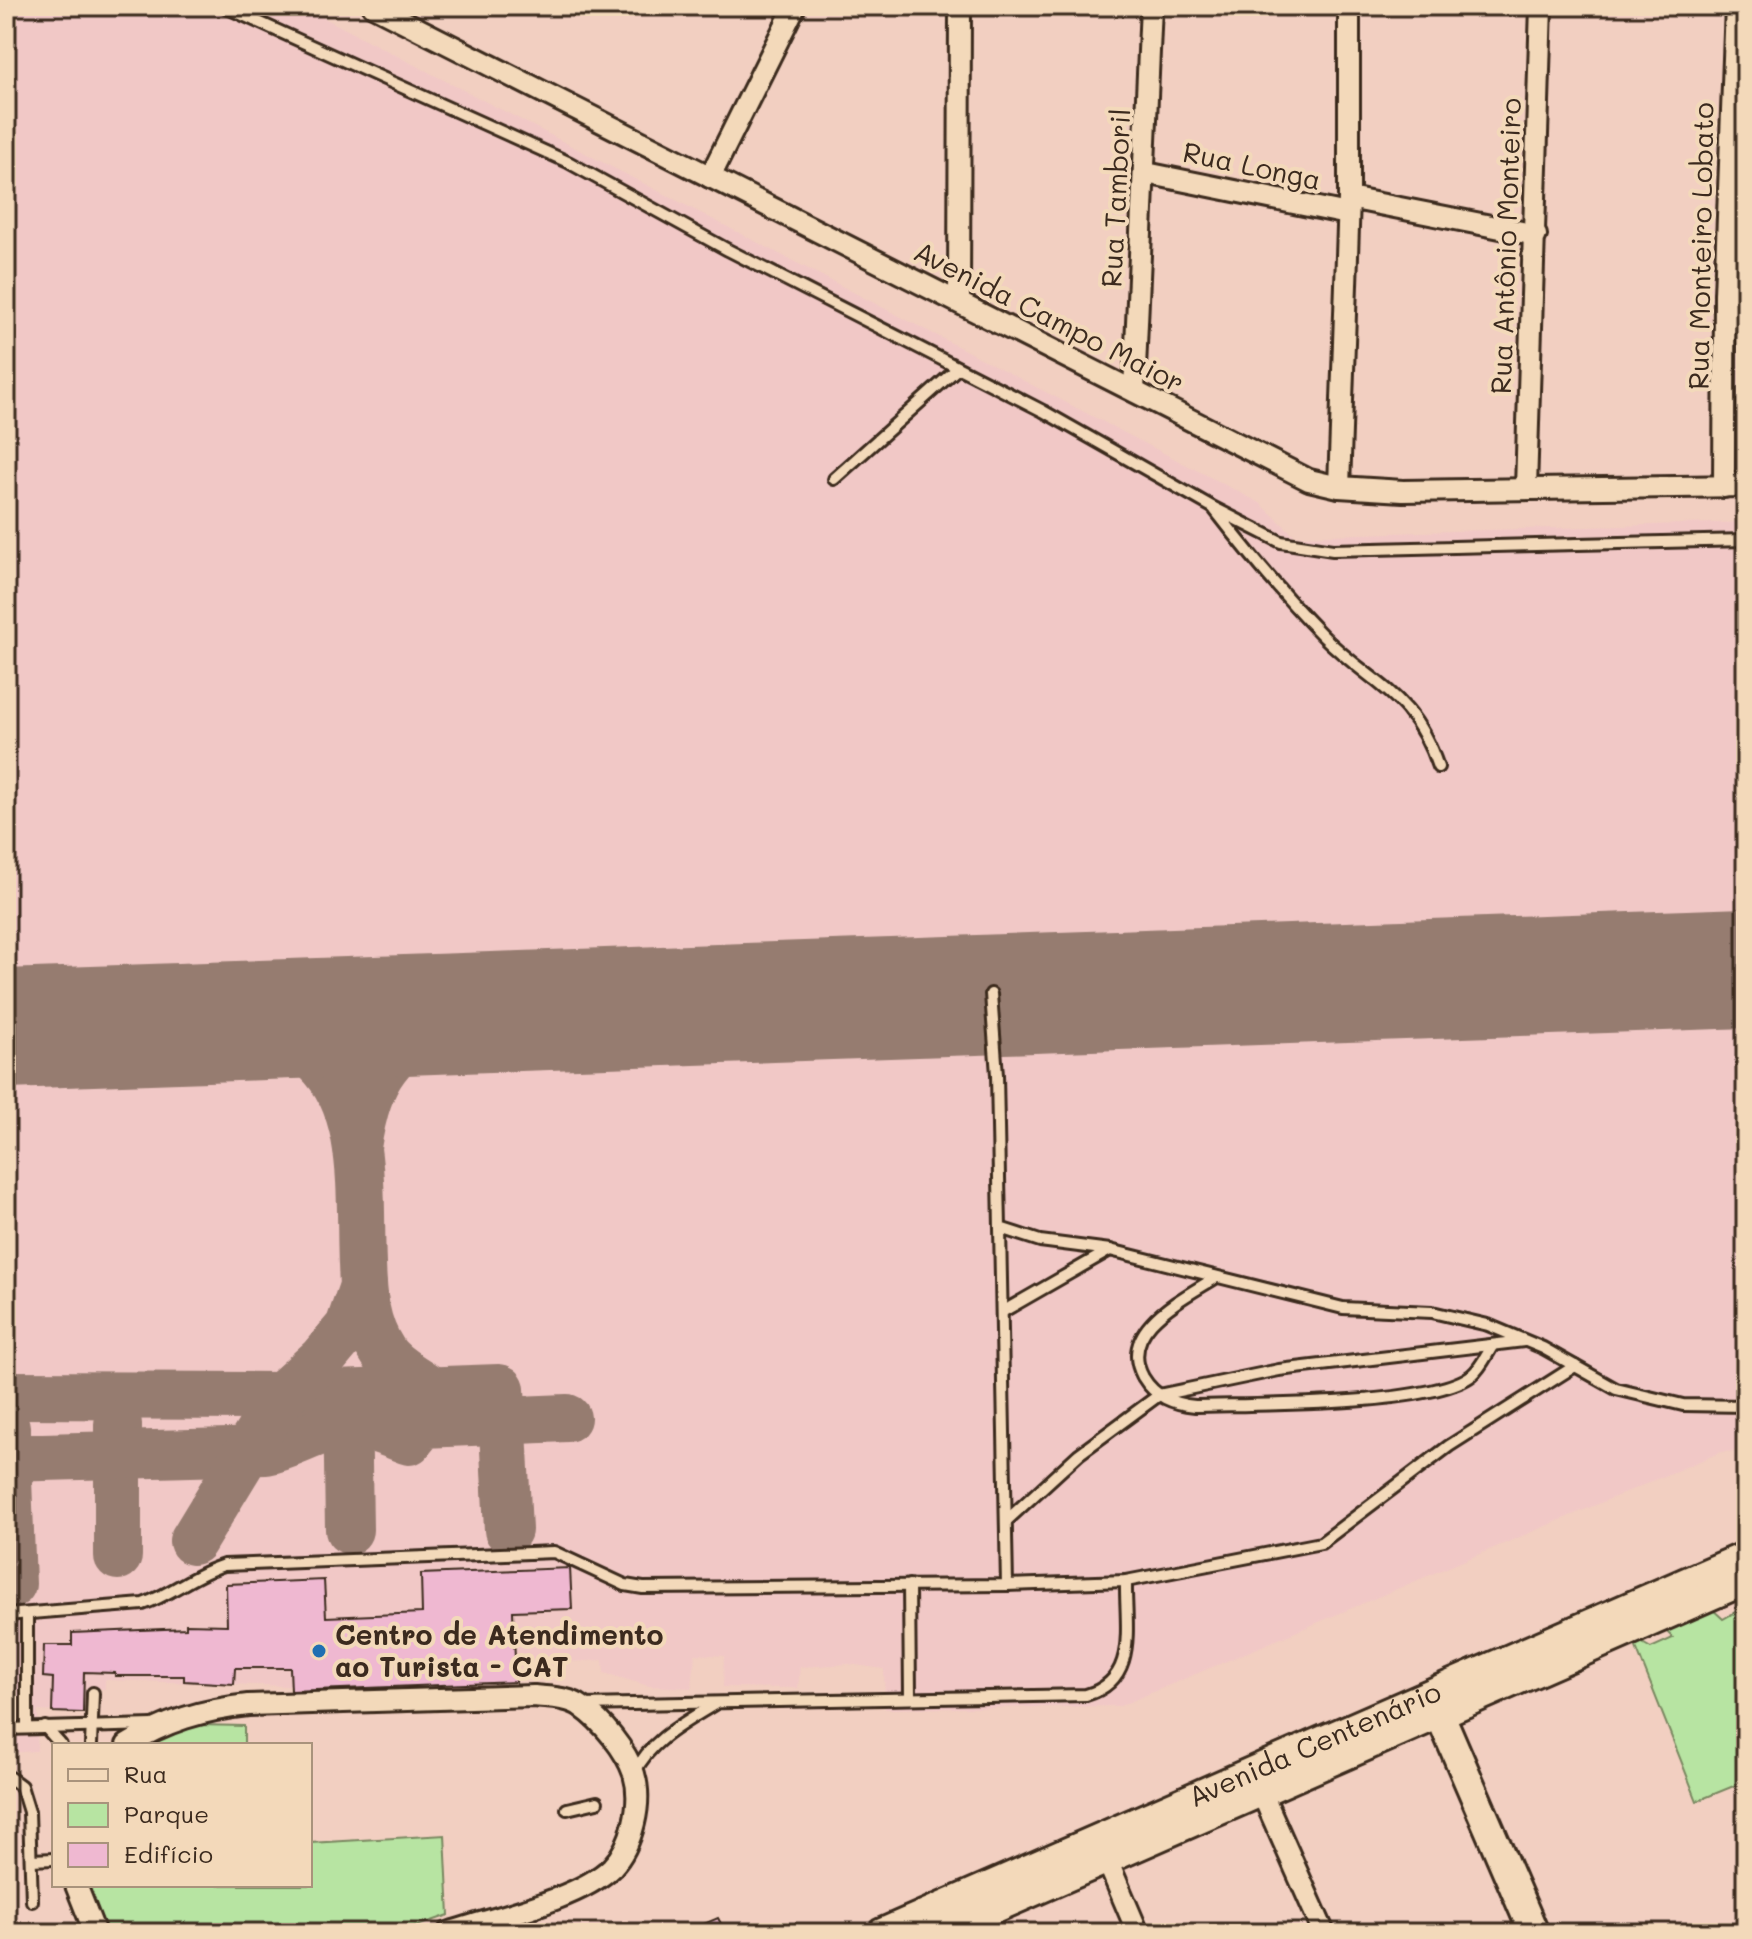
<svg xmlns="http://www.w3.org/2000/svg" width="1752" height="1939" viewBox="0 0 1752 1939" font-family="Mali,sans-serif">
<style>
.built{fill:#f1c8c6}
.green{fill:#b7e4a2;stroke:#798760;stroke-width:2}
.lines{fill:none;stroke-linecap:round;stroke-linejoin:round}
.taxiway{stroke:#967c70;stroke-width:48}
.runway{stroke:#967c70;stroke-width:120}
.building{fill:#efb8d1;stroke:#3b2a1e;stroke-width:2}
.lane-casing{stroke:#3b2a1e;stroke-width:16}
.street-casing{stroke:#3b2a1e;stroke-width:26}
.secondary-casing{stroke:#3b2a1e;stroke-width:34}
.lane{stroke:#f3d9ba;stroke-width:10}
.street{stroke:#f3d9ba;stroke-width:20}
.secondary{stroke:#f3d9ba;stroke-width:28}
.poi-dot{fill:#1f6fb2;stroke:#f3d9ba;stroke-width:3}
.labels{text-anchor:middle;stroke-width:8;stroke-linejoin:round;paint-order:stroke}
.street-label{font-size:28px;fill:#3b2a1e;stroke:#f3d9ba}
.poi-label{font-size:28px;font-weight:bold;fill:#3b2a1e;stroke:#f3d9ba;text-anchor:start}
</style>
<rect width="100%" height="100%" fill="#f2cfc1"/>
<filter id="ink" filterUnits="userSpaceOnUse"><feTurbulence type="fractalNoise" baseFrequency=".0125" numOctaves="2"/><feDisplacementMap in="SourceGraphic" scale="16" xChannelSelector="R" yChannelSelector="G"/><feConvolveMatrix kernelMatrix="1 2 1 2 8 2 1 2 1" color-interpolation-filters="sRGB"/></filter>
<g filter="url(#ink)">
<polygon class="built" points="6,6 301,6 1260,503 1295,536 1746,522 1746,1451 1721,1452 1120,1706 885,1709 884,1669 849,1664 800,1667 798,1688 723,1687 724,1656 695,1654 692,1688 649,1686 604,1673 603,1660 516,1665 516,1682 291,1691 290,1686 105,1680 105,1689 86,1688 83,1713 38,1711 37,1751 6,1753"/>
<g class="green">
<polygon points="1746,1606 1746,1781 1697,1801 1632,1637 1651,1648 1673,1638 1661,1626 1711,1608 1723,1619"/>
<polygon points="198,1725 244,1726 244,1745 147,1745 160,1737"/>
<polygon points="445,1835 449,1915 397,1933 106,1933 84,1885 310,1885 310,1843"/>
</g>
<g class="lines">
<g class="taxiway">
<path d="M 248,1020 C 271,1032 298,1042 317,1060 C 369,1110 359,1198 362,1264 C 363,1295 365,1325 383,1352 C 392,1367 416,1379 431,1390"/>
<path d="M 357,1147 C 369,1071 388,1053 452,1013"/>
<polyline points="501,1389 508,1530"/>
<polyline points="6,1395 281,1396 499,1388"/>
<polyline points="347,1396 349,1530"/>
<polyline points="118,1424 118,1556"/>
<polyline points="6,1427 12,1584"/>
<path d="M 6,1458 L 266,1451 C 290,1446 308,1434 331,1428 C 358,1420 384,1431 409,1441 L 423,1424 L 567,1418"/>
<polyline points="193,1541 281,1396 322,1359 349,1327 363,1286"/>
</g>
<polyline class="runway" points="6,1029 1746,968"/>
</g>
<g class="building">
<polygon points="570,1568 572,1609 513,1611 516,1682 291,1691 290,1668 235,1668 234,1684 184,1681 184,1676 115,1676 115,1673 84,1672 83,1713 52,1712 53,1678 43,1677 44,1645 72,1645 72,1633 186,1628 186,1624 227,1625 226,1584 324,1580 326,1617 422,1613 421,1574"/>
<polygon points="718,1918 726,1933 683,1933"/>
</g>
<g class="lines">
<defs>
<g id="lane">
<polyline points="223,6 568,162 728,250 1043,411 1214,508 1281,542 1333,550 1746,540"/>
<polyline points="834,479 958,368"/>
<path d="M 1215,510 C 1249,554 1284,596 1323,636 C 1374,687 1412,691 1438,767"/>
<polyline points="1000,1228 1040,1241 1110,1250 1343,1308 1432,1312 1488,1325 1543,1348 1616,1389 1683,1405 1746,1406"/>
<path d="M 1215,1278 C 1182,1299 1117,1330 1143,1377 C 1155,1397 1173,1404 1195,1406 C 1252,1404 1432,1407 1472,1375 C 1481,1368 1487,1354 1493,1345"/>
<polyline points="1002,1312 1110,1250"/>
<polyline points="1006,1521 1079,1454 1159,1395 1279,1370 1524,1341"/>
<polyline points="909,1585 910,1696"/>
<polyline points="1007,1585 1126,1581 1321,1543 1449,1446 1575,1366"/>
<path d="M 6,1615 L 143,1604 C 172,1594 194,1574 224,1565 L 554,1552 L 625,1585 L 643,1588 L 1007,1585 L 997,1075 L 991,994"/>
<polyline points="27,1615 27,1728"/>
<path d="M 582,1705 L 1086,1695 C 1139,1680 1125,1627 1126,1581"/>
<polyline points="45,1727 61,1745"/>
<polyline points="6,1729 153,1725"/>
<polyline points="91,1745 93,1693"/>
<path d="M 635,1772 C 651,1739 686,1722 716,1703"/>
<polyline points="6,1775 21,1786 29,1812 32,1901"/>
<polyline points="567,1809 597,1802"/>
<polyline points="31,1860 54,1859"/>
</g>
<g id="street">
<polyline points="373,6 1309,480 1339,487 1403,491 1746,486"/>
<polyline points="1146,173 1348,214"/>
<polyline points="710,177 795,6"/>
<polyline points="1349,198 1536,235"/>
<polyline points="1725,295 1746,298"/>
<polyline points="959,301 960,6"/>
<polyline points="1134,391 1151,6"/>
<polyline points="1339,487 1349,198 1349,6"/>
<polyline points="1724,487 1725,295 1736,6"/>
<polyline points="1526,488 1541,6"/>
<path d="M 127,1745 C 166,1721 202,1710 248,1705 L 534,1696 C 549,1698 569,1697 582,1707 C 602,1721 626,1750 634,1774 C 643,1803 632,1846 612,1867 C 580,1899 493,1918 448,1933"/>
<polyline points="1261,1791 1324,1933"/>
<polyline points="1107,1860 1138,1933"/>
<polyline points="76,1885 95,1933"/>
</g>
<g id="secondary">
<polyline points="1434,1701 1534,1933"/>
<path id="s1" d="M 882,1933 L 1746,1556"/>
<polyline points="938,1933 1746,1580"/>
</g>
</defs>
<use href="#lane" class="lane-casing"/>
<use href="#street" class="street-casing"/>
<use href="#secondary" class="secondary-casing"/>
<use href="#lane" class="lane"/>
<use href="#street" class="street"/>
<use href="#secondary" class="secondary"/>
</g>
</g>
<circle class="poi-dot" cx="319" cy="1651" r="8"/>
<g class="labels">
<g class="street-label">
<text transform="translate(1252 166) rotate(12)" y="10">Rua Longa</text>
<text transform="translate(1116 198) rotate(-87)" y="10">Rua Tamboril</text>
<text transform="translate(1506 246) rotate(-88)" y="10">Rua Antônio Monteiro</text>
<text transform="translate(1701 246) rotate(-89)" y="10">Rua Monteiro Lobato</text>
<text transform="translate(1049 317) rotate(27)" y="10">Avenida Campo Maior</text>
<text dy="10" stroke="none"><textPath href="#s1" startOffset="472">Avenida Centenário</textPath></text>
</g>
<g class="poi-label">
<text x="335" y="1645">Centro de Atendimento<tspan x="335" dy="32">ao Turista - CAT</tspan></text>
</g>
</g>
<rect width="1752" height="1939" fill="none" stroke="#f3d9ba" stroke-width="32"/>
<rect x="16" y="16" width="1720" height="1907" fill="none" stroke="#3b2a1e" stroke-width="3" filter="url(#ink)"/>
<rect x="52" y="1743" width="260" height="144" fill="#f3d9ba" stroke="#a9937c" stroke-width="2"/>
<rect x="68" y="1769" width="40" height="12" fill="#f3d9ba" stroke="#a9937c" stroke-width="2"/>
<text x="124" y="1783" font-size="24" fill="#3b2a1e">Rua</text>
<rect x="68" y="1803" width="40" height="24" fill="#b7e4a2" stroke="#a9937c" stroke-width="2"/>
<text x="124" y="1823" font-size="24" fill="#3b2a1e">Parque</text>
<rect x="68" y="1843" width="40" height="24" fill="#efb8d1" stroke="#a9937c" stroke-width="2"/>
<text x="124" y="1863" font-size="24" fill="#3b2a1e">Edifício</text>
</svg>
